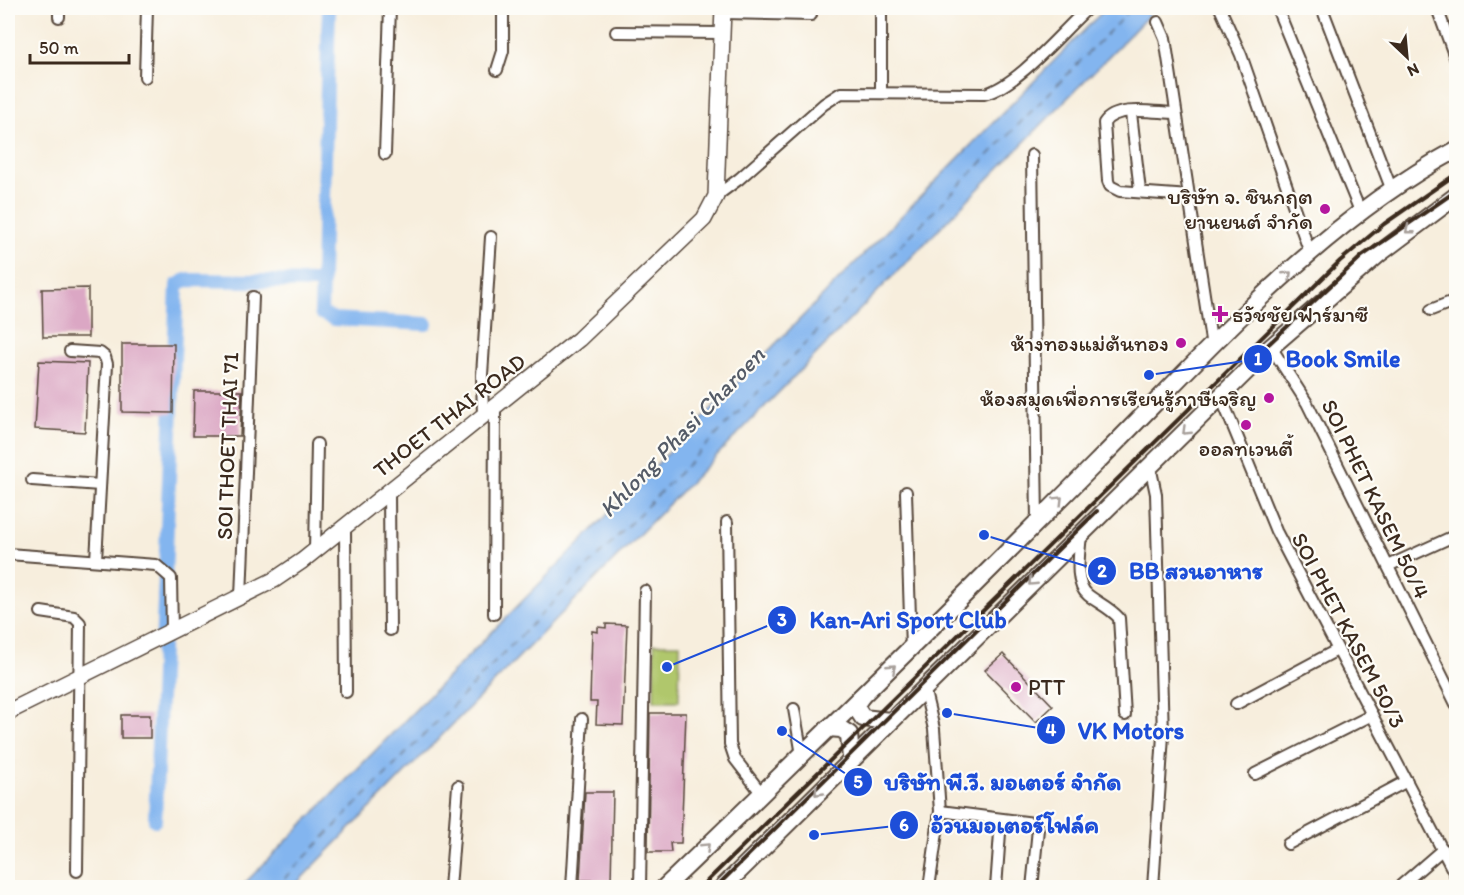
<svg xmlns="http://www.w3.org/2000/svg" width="1464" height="895" viewBox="0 0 1464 895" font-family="Itim,'Playpen Sans Thai',sans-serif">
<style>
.green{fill:#b0c76c;stroke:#767845;stroke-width:1.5}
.water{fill:#83b5ef;stroke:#5f7086;stroke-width:1.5}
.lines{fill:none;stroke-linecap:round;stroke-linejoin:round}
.canal{stroke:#83b5ef;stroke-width:14}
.ferry{stroke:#545b67;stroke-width:1.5;stroke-dasharray:8 6;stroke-linecap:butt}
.building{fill:#dba7c4}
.street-casing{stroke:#57473b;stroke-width:14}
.secondary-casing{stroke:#57473b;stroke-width:18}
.primary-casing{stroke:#57473b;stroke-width:20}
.street{stroke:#fff;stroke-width:10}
.secondary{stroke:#fff;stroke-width:15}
.primary{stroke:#fff;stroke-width:16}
.rail{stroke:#3b2a1e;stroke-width:4}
.oneway{stroke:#a79f9a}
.poi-dot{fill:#b5179e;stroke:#fdfcf7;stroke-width:2}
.labels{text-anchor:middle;stroke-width:4.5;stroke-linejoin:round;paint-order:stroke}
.poi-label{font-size:22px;fill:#3b2a1e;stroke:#fdfcf7;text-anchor:end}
.street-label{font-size:22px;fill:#3b2a1e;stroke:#fdfcf7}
.water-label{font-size:24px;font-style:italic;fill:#545b67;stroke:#fdfcf7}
.leader{fill:none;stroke:#1d4ed8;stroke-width:2}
.callout-dot{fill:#1d4ed8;stroke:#fdfcf7;stroke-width:2}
.mark-label{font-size:18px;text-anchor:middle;font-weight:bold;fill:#fff}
.callout-label{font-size:24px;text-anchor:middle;font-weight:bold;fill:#1d4ed8;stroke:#fdfcf7;stroke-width:4.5;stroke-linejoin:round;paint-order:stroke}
</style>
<rect width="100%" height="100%" fill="#fdfcf7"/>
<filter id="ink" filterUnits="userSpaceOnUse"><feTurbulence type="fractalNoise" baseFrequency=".0167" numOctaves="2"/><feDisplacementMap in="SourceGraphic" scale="12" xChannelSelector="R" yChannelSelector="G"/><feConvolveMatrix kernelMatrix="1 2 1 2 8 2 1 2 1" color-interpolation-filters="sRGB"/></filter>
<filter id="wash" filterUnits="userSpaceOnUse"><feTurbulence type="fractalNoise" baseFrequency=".008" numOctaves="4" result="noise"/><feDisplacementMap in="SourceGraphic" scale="24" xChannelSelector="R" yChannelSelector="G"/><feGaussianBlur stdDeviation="1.35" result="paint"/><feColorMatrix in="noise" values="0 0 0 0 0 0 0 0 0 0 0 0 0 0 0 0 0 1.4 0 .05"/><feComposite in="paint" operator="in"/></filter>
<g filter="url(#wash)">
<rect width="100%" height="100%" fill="#f7eedd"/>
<polygon class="green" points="654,644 680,644 679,701 654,701"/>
<polygon class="water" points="1106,8 1156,8 293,887 241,887"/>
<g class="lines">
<g class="canal">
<polyline points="329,8 321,313 334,319 426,324"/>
<polyline points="155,820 177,285 186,280 322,282"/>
</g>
<polyline class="ferry" points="275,888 1132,8"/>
</g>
<g id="blocks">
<g class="building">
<polygon points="88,288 88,337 43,337 42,289"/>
<polygon points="122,344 174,344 173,413 122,412"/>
<polygon points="39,361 88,363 85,432 35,429"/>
<polygon points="194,391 242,391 240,436 193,436"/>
<polygon points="606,624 627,625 623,725 596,724 597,702 590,702 592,631 598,632 598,627 606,628"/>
<polygon points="1003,654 1053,706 1036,722 985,670"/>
<polygon points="650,713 686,713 681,843 670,843 671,852 648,852"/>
<rect x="121" y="715" width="29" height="23"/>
<polygon points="585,792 613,792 611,881 580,880"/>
</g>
</g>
</g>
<g filter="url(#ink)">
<use href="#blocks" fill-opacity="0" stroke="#57473b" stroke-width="1.5"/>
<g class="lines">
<defs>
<g id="street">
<polyline points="1220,8 1241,55 1310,253"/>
<polyline points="1277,8 1360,211"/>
<polyline points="1322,8 1391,188"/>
<polyline points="1437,8 1456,60"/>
<polyline points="723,13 811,15"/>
<polyline points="59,17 59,8"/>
<polyline points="1158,22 1165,38 1212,347"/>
<polyline points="616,32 722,33"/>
<polyline points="497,70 503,51 503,8"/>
<polyline points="145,77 147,8"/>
<polyline points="881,93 881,8"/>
<polyline points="1131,113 1140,191"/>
<path d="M 1176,113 C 1157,113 1116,104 1104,123 L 1108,181 L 1110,186 L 1120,191 L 1190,196"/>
<polyline points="385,154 390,8"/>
<polyline points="1032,155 1037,523"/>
<path d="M 716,196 L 739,179 L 824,104 L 841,93 L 984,94 C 1018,86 1061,32 1088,8"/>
<polyline points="1431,310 1456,300"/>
<polyline points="1271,347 1307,403 1456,704"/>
<polyline points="70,351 100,353 105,357 107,364 96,560"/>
<polyline points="1221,397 1276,531 1456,876"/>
<polyline points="483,417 482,375 491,237"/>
<polyline points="1150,466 1156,494 1163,735 1153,888"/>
<polyline points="32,480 100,485"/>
<polyline points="389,490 390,630"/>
<polyline points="906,492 911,649"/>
<polyline points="727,522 730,744 735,759 762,794"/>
<polyline points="345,527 346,692"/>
<path d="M 1081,534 C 1080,551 1073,583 1088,595 C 1098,603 1109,607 1119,618 L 1125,715"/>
<polyline points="315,551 317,444"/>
<polyline points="8,554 156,565 171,578 172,631"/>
<polyline points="1388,566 1456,535"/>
<polyline points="241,597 253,297"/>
<polyline points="41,612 74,617 80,623 77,871"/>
<polyline points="494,614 495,408"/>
<polyline points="924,688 934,729 940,811 929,888"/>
<polyline points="1236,704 1337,650"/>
<polyline points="794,709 802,755"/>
<polyline points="1255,774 1372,715"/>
<polyline points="940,811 1034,823 1038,829 1032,888"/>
<polyline points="1288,844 1407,781"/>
<polyline points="450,888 458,786"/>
<polyline points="572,888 582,719"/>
<polyline points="640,888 645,591"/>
<polyline points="996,888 1001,819"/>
<polyline points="1398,888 1443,849"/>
</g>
<polyline id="secondary" points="8,712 274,580 302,561 579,339 704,219 716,196 723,8"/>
<g id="primary">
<polyline points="861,697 855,706 863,718 890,721"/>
<polyline points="828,728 841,729 849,734 851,759"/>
<path d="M 664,888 C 810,748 954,606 1096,463 C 1207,352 1317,225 1456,150"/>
<polyline points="722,888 1271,347 1380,253 1456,196"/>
</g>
</defs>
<use href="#street" class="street-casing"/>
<use href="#secondary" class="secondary-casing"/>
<use href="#primary" class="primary-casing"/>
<use href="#street" class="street"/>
<use href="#secondary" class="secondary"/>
<use href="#primary" class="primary"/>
<g class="rail">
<polyline points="1256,356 1362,256 1456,191"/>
<polyline points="700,888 1340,261 1384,224 1456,174"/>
<polyline points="715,888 1097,511"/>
</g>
</g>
<defs><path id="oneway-chevron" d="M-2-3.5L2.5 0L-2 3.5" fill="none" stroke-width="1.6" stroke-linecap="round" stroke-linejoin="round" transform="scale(1.5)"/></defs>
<g class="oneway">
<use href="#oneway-chevron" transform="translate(1409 230) rotate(142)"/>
<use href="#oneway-chevron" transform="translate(1288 275) rotate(-44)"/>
<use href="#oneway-chevron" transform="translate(1186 431) rotate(136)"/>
<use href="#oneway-chevron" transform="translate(1059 500) rotate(-45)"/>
<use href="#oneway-chevron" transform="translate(1032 582) rotate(136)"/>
<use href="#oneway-chevron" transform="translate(892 668) rotate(-43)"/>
<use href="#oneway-chevron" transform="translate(818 792) rotate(134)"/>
<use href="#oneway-chevron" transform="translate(706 847) rotate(-44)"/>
</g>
</g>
<g class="poi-dot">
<circle cx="1325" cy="209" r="6"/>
<path d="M1217 305h6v6h6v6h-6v6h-6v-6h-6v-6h6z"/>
<circle cx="1181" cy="343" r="6"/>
<circle cx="1269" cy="398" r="6"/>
<circle cx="1246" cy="425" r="6"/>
<circle cx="1016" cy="687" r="6"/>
</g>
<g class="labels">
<g class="poi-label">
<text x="1313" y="204">บริษัท จ. ชินกฤต<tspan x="1313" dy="25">ยานยนต์ จำกัด</tspan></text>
<text x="1232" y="322" text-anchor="start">ธวัชชัย ฟาร์มาซี</text>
<text x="1169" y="351">ห้างทองแม่ต้นทอง</text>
<text x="1257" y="406">ห้องสมุดเพื่อการเรียนรู้ภาษีเจริญ</text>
<text x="1246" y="456" text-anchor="middle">ออลทเวนตี้</text>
<text x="1028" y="695" text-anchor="start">PTT</text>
</g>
<g class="street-label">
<text transform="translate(449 415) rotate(-38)" y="8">THOET THAI ROAD</text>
<text transform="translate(227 446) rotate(-88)" y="8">SOI THOET THAI 71</text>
<text transform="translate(1376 499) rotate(64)" y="8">SOI PHET KASEM 50/4</text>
<text transform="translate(1349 630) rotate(62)" y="8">SOI PHET KASEM 50/3</text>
</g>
<g class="water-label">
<text transform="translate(682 432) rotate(-46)" y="8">Khlong Phasi Charoen</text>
</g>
</g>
<path class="leader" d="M1149 375L1258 359M984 535L1102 571M667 667L782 620M947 713L1051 730M782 731L858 782M814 835L904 825"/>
<g class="callout-dot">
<circle cx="1149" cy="375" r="6"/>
<circle cx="984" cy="535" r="6"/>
<circle cx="667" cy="667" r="6"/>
<circle cx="947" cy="713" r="6"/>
<circle cx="782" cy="731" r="6"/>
<circle cx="814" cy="835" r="6"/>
<circle cx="1258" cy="359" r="15"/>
<circle cx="1102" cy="571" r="15"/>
<circle cx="782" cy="620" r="15"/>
<circle cx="1051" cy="730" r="15"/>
<circle cx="858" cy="782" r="15"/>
<circle cx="904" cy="825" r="15"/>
</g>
<g class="mark-label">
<text x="1258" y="365">1</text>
<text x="1102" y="577">2</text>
<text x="782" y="626">3</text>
<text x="1051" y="736">4</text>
<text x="858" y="788">5</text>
<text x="904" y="831">6</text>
</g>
<g class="callout-label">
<text x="1343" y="367">Book Smile</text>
<text x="1196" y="579">BB สวนอาหาร</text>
<text x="908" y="628">Kan-Ari Sport Club</text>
<text x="1131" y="739">VK Motors</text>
<text x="1003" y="790">บริษัท พี.วี. มอเตอร์ จำกัด</text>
<text x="1015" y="833">อ้วนมอเตอร์โฟล์ค</text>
</g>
<rect width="1464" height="895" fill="none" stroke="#fdfcf7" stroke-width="30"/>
<g transform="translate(1407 57) rotate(154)" stroke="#fdfcf7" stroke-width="4.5" paint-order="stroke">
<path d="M0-4.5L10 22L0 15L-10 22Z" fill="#3b2a1e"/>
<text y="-9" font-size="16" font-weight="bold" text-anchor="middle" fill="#3b2a1e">N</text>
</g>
<path d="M30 54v9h99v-9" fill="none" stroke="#3b2a1e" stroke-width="3"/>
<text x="39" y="54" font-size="18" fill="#3b2a1e" stroke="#fdfcf7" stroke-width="4.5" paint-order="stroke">50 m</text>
</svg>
